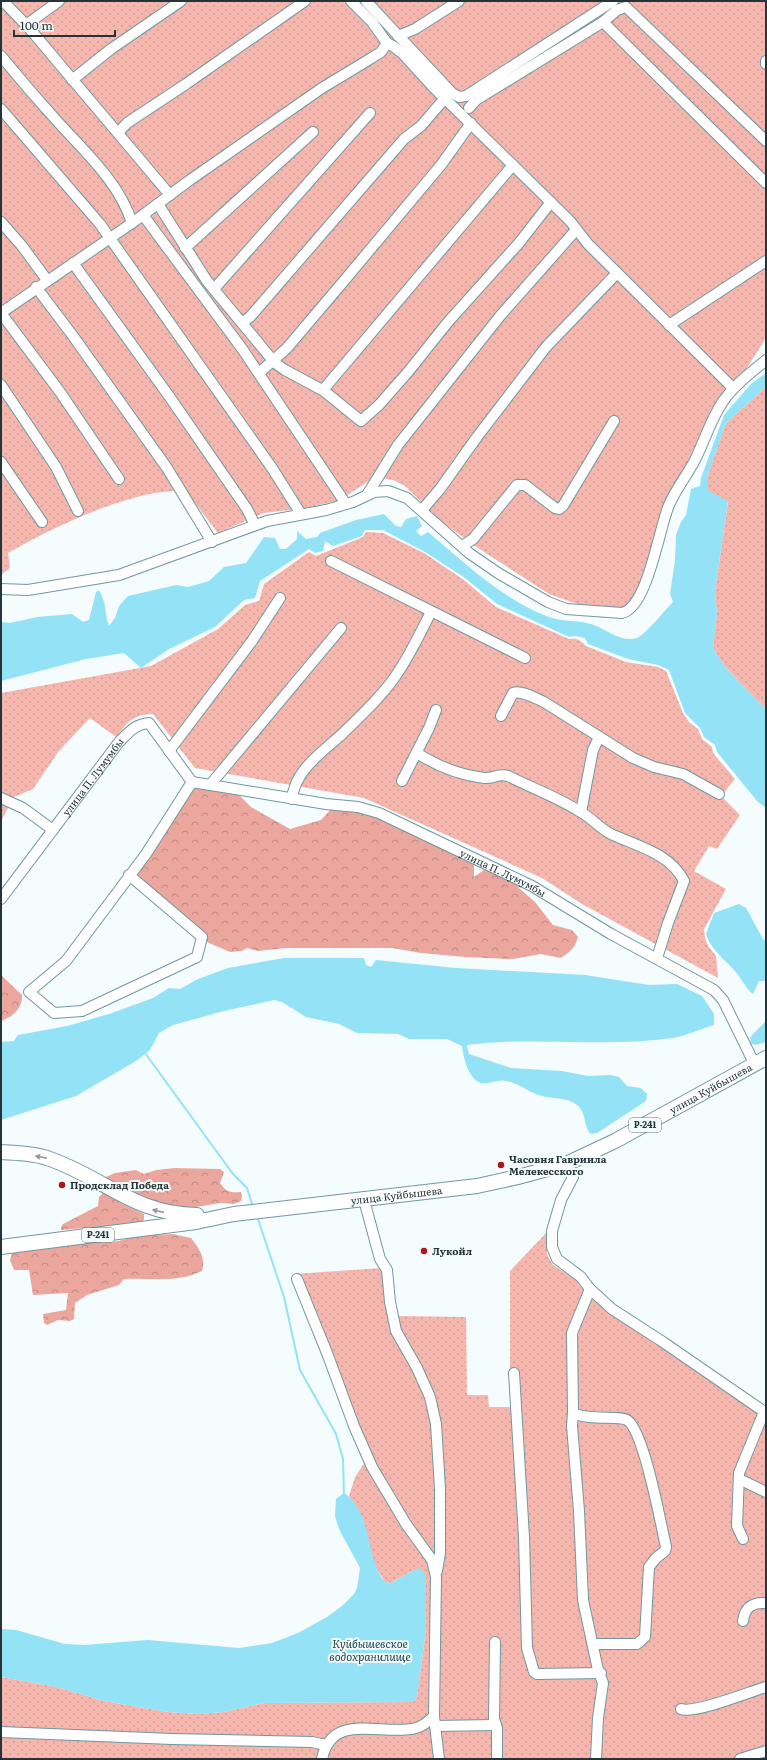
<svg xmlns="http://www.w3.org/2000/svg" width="767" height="1760" viewBox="0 0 767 1760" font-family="Literata,serif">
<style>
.grass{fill:url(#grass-dots)}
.forest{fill:url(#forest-crowns)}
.water{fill:#93e2f6}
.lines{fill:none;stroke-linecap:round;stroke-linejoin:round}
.stream{stroke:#93e2f6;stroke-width:2}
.minor-casing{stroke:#7197a1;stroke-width:12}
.highway-casing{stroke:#7197a1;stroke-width:16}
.minor{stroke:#fff;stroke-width:10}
.highway{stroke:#fff;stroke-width:14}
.oneway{fill:#929a9c}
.poi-dot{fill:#aa161a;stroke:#f4fcfe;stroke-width:1.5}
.labels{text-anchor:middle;stroke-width:4;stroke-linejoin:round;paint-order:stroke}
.shield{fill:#f4fcfe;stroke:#627073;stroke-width:1}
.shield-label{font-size:9px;font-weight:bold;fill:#243438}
.street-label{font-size:10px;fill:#243438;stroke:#f4fcfe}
.poi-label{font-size:10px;font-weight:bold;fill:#243438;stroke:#f4fcfe;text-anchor:start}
.water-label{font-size:11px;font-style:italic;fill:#20454e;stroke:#f4fcfe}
</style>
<defs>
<pattern id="grass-dots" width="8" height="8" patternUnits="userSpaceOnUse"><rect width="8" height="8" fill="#f5b6ae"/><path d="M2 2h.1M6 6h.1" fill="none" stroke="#d29d96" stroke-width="1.8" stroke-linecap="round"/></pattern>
<pattern id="forest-crowns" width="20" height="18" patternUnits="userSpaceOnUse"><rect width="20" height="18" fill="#eba79e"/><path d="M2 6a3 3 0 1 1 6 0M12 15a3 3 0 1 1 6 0" fill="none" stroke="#be8982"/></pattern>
</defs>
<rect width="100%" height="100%" fill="#f4fcfe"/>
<g class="grass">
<path d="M 1,1 L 766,1 L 766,338 L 743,374 L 712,413 L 673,490 L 642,588 L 629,604 L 619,608 L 577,604 L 549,594 L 475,546 L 442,522 L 405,486 L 393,480 L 375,477 L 340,500 L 306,508 L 264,513 L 218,533 L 185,490 C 172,491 158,492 145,495 C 101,505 48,530 8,553 L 10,568 L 1,575 Z"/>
<polygon points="766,387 766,709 725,667 713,648 717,613 715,591 728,502 707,491 707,477 726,423"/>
<path d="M 366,532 L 383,533 L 424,553 L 464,580 L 496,607 L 569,639 C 577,638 581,640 586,646 L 626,662 L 658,667 L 666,671 L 683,713 L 689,722 L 698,729 L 702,739 L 712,747 L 713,753 L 735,779 L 721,796 L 740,815 L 717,849 L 709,846 L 694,871 L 726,889 L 704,929 L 705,938 L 708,946 L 716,956 L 718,978 L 582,904 L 542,878 L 364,798 L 195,768 L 153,714 C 132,715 129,721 116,737 L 90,718 L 59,751 L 33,789 L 14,797 L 1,821 L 1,693 L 151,666 L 218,629 L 245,605 L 259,601 L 264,584 L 309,552 L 316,556 L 363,537 Z"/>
<polygon points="548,1231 547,1255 553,1265 582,1283 611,1314 766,1417 766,1759 1,1759 1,1677 57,1687 104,1701 168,1712 199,1714 224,1712 264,1703 413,1702 417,1697 426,1629 426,1616 412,1571 391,1583 385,1582 374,1564 363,1519 349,1496 355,1477 365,1462 316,1342 294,1274 382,1268 396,1316 466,1317 467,1395 488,1395 489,1407 510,1407 510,1271"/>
</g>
<g class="forest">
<path d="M 200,786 L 235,791 L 251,807 L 290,829 L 321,820 L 333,807 L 357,808 L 474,861 L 474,877 L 488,867 L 513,879 L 519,888 L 535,902 L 553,925 L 572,930 L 578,937 C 575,948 570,952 561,958 L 541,954 L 513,959 L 465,957 L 421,953 L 392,948 L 286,948 L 258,951 L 247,948 L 242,951 L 230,952 L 209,943 L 133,877 L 191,791 Z"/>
<path d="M 1,975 L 22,995 C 23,1007 13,1017 1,1021 Z"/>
<path d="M 175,1168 L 220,1169 L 224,1172 L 220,1183 C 226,1192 230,1193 241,1192 L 242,1196 L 241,1201 L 234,1204 L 221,1203 L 196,1207 L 171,1207 L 147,1202 L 126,1188 L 117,1187 L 106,1181 L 106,1177 L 115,1173 L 136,1170 L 144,1174 L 156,1170 Z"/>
<polygon points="103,1193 124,1205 144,1214 144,1220 140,1223 61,1230 61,1227 63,1224 98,1206 99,1197"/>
<path d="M 173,1234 L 191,1238 C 199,1248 206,1258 202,1271 C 177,1283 151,1278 124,1279 L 119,1285 L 87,1295 L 75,1303 L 74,1319 L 70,1321 L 58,1320 L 47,1325 L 44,1323 L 43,1314 L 66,1310 L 68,1293 L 33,1295 L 29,1270 L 14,1270 L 10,1260 L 13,1250 L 119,1241 L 136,1236 Z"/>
</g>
<g class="water">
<path d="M 766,373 L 766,387 L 726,423 L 707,477 L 707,490 L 728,501 L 715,591 L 717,613 L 713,648 L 725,667 L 766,709 L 766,808 L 757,801 L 717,752 L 715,745 L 704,737 L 700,728 L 685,713 L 669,670 L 658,665 L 628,659 L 588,644 L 585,638 L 576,636 L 569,637 L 497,604 L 465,578 L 425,552 L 383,530 L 365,530 L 362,536 L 333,546 L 325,541 L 323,551 L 315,553 L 309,549 L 260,581 L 255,598 L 244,600 L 215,627 L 169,649 L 141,668 L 124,653 L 86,659 L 1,681 L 1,622 L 10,623 L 37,617 L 72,614 L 83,622 L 89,620 L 96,592 L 99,590 C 107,603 104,612 109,626 L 115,618 L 119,606 L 128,596 L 176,585 L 188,587 L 209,581 L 224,567 L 246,563 L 264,537 L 275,538 L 280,549 L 286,549 L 297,539 L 297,531 L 306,539 L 317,537 L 320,533 L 356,520 L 384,514 L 396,526 L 401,527 L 406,519 L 417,516 L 422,526 L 416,531 L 421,536 L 428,532 C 465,563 503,600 549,617 C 563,622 581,620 594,625 C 607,630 622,643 637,638 C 644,636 666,609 673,602 L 670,594 L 675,560 L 676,535 L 681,522 L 686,515 L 691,489 L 700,486 L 701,478 L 724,415 L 751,384 Z"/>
<path d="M 739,904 L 746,908 L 763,939 L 766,941 L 766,981 L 759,981 L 753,994 C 747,989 745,985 741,979 C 731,963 712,953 706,934 L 714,913 Z"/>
<path d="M 284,958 L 364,958 L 366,965 L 371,967 L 376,960 L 456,968 L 585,975 L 649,985 L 677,984 L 702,996 L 714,1014 L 714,1025 C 700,1029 686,1036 673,1038 C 604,1048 535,1036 467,1045 L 469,1054 L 511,1068 L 562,1071 L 588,1076 L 610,1075 L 619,1077 L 627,1086 L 641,1088 L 647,1094 L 646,1101 L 597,1133 L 591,1134 C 583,1127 587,1113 577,1105 C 566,1096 549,1100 536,1094 C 526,1090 518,1083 506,1081 C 498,1079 491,1084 482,1083 C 469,1081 463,1057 462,1046 L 447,1039 L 409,1039 L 398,1034 L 357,1033 L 339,1024 L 306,1017 L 282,1002 L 274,1000 L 224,1011 L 173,1025 L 159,1033 L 150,1050 L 136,1061 L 76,1096 L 1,1120 L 1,1042 L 14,1041 L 18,1035 L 67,1026 L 112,1013 L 153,998 L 169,988 L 180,989 L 198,979 L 228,968 Z"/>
<polygon points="766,1021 766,1042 756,1045 750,1043 751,1036"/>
<path d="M 344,1493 C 373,1512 365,1557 385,1582 L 391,1583 L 418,1568 L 426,1574 L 426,1629 L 417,1697 L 413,1702 L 264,1703 L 224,1712 L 199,1714 L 168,1712 L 104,1701 L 57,1687 L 1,1677 L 1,1629 L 16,1630 L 65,1644 L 84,1645 L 148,1640 L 239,1648 L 272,1643 L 298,1633 L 327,1617 L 342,1606 L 354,1594 L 357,1588 L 360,1568 L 339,1529 L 335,1516 L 336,1499 Z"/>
</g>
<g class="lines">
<g class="stream">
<polyline points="145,1053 233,1174 247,1188 253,1207"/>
<polyline points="257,1216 284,1297 300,1370 336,1434 343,1459 344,1496"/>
</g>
<defs>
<g id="minor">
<polyline points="3,1 29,28 170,195"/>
<polyline points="351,1 372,22 387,43 393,46 402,53 434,88 570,221 588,244 733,388"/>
<polyline points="366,1 452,93 459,97 466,96 613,1"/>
<polyline points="603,22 766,183"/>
<polyline points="26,25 59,1"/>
<polyline points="398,36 415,29 459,1"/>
<path d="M 1,56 C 19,78 38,100 57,121 C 85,152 119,182 132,223"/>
<polyline points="766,61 766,64"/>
<polyline points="72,80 111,49 181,1"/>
<polyline points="469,108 476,100 603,22 617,10 626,7 766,141"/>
<polyline points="1,109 100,224 272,468 301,514"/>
<polyline points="118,133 127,123 186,84 305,1"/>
<polyline points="158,204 207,281 275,363 285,370 324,391 361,421 379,405 408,372 448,322 519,243 551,202"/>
<polyline points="143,215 243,350 346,504"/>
<polyline points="1,222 22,246 47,280"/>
<polyline points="185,248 313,132"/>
<polyline points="73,263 169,396 247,509 255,525"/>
<polyline points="36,287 73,336 167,468 212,542"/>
<polyline points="214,289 370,113"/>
<polyline points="1,313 132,223 190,180 322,88 365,62 381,52 387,43"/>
<polyline points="1,313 60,392 119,479"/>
<polyline points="243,322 250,317 404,139 421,126 445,98"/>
<polyline points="669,325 766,261"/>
<polyline points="259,373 287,348 343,282 441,165 471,123"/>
<polyline points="1,385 56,467 78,511"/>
<polyline points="323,390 513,165"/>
<polyline points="1,462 42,522"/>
<polyline points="367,495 398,445 500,316 576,230"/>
<polyline points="422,510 440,489 477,437 546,347 617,273"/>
<polyline points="462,546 473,539 517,485 525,485 555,508 559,509 563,506 614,421"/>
<polyline points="331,561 525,658"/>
<path d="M 1,589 L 28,590 L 119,575 L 267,521 L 326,510 L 353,502 L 374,492 L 388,491 L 407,498 L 469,553 L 498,573 L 548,602 L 566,609 L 622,613 C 648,607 659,528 669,505 C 676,489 687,475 695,460 C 705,440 711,418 724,400 C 735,384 751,373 766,360"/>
<path d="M 501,716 L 513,693 C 522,690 535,698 544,702 L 633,758 L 654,767 L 683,774 L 719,794"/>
<polyline points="169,751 252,641 280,598"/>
<path d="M 417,753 C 437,766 460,775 484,778 C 493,779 499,773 508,776 C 532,788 557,797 579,811 C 591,817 599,828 611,834 C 637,846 670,853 684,881 L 668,923 L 657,958"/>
<polyline points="402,781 429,728 436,710"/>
<polyline points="210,785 341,628"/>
<polyline points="1,798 23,808 53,830"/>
<path d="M 292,799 C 295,769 323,752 343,733 C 360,717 378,700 392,681 C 408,660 419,635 431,612"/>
<polyline points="581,812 593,750 599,737"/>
<path id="s1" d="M 129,875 L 202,937 L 197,957 L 82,1011 L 54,1013 L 29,992 L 66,961 L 146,854 L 192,782 L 326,804 L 358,807 L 379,813 L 532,886 L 611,934 L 714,990 L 723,1000 L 755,1065"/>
<path id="s2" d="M 1,899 L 119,742 C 128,733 135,724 149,723 L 192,782"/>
<polyline points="566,1164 573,1177 561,1200 552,1231 552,1247 557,1259 581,1277 590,1289 612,1309 663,1342 766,1413"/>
<polyline points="364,1200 380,1259 387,1270 390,1302 396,1331 417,1368 430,1397 436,1424 440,1489 440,1553 437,1571"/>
<polyline points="297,1279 327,1353 354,1426 372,1467 406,1524 432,1560 436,1577 434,1716 439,1759"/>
<polyline points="590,1289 572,1333 573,1413 572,1426 579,1511 583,1600 598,1670 603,1683 598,1718 596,1759"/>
<polyline points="514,1373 524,1537 527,1648 534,1672 537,1674 601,1673"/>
<path d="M 573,1413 C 589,1421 619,1415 627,1420 C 644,1430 661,1525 666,1547 L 665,1551 L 656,1558 L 649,1567 L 645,1637 L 637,1644 L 593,1644"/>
<polyline points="739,1479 766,1492"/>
<polyline points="743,1539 737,1526 739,1473 764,1412"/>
<path d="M 743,1621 C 745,1607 752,1602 766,1603"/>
<polyline points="495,1642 494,1719 497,1728 497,1759"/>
<path d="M 681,1709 C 695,1714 749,1692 766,1687"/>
<polyline points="435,1726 495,1725"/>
<polyline points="1,1732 172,1739 312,1742 326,1745"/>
<path d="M 322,1759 C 332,1710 383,1737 416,1728 C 423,1726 429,1721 434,1716"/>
<polyline points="740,1759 766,1751"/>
</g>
<g id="highway">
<path d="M 1,1152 C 16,1153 33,1153 47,1158 C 102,1176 132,1214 197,1215"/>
<path id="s3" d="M 1,1247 L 196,1222 L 234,1214 L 477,1186 L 518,1177 L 566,1164 L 615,1141 L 766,1058"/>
</g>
</defs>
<use href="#minor" class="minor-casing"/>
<use href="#highway" class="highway-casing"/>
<use href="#minor" class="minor"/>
<use href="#highway" class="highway"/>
</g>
<defs><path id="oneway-solid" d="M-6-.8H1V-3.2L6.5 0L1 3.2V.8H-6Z"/></defs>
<g class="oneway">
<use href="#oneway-solid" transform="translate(41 1157) rotate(-169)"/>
<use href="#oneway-solid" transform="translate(158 1211) rotate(-167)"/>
</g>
<g class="poi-dot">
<circle cx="501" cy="1165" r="4"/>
<circle cx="62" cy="1185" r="4"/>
<circle cx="424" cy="1251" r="4"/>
</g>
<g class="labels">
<g class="shield">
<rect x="629" y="1118" width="32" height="14" rx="3"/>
<rect x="82" y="1228" width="32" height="14" rx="3"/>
</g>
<g class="shield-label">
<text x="645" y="1128">Р-241</text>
<text x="98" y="1238">Р-241</text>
</g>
<g class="street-label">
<text dy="4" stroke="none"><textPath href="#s2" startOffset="153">улица П. Лумумбы</textPath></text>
<text dy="4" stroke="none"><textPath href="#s1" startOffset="899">улица П. Лумумбы</textPath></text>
<text dy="4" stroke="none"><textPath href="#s3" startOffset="735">улица Куйбышева</textPath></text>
<text dy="4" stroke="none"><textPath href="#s3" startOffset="399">улица Куйбышева</textPath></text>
</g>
<g class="poi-label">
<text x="509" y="1163">Часовня Гавриила<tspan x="509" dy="12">Мелекесского</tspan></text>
<text x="70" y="1189">Продсклад Победа</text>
<text x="432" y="1255">Лукойл</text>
</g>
<g class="water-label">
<text x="370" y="1648">Куйбышевское<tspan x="370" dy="13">водохранилище</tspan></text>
</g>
</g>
<rect width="767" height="1760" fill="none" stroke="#243438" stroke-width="4"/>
<path d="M14 30v6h101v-6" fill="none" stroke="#243438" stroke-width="2"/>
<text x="20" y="30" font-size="12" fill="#243438" stroke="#f4fcfe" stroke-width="3" paint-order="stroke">100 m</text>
</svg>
